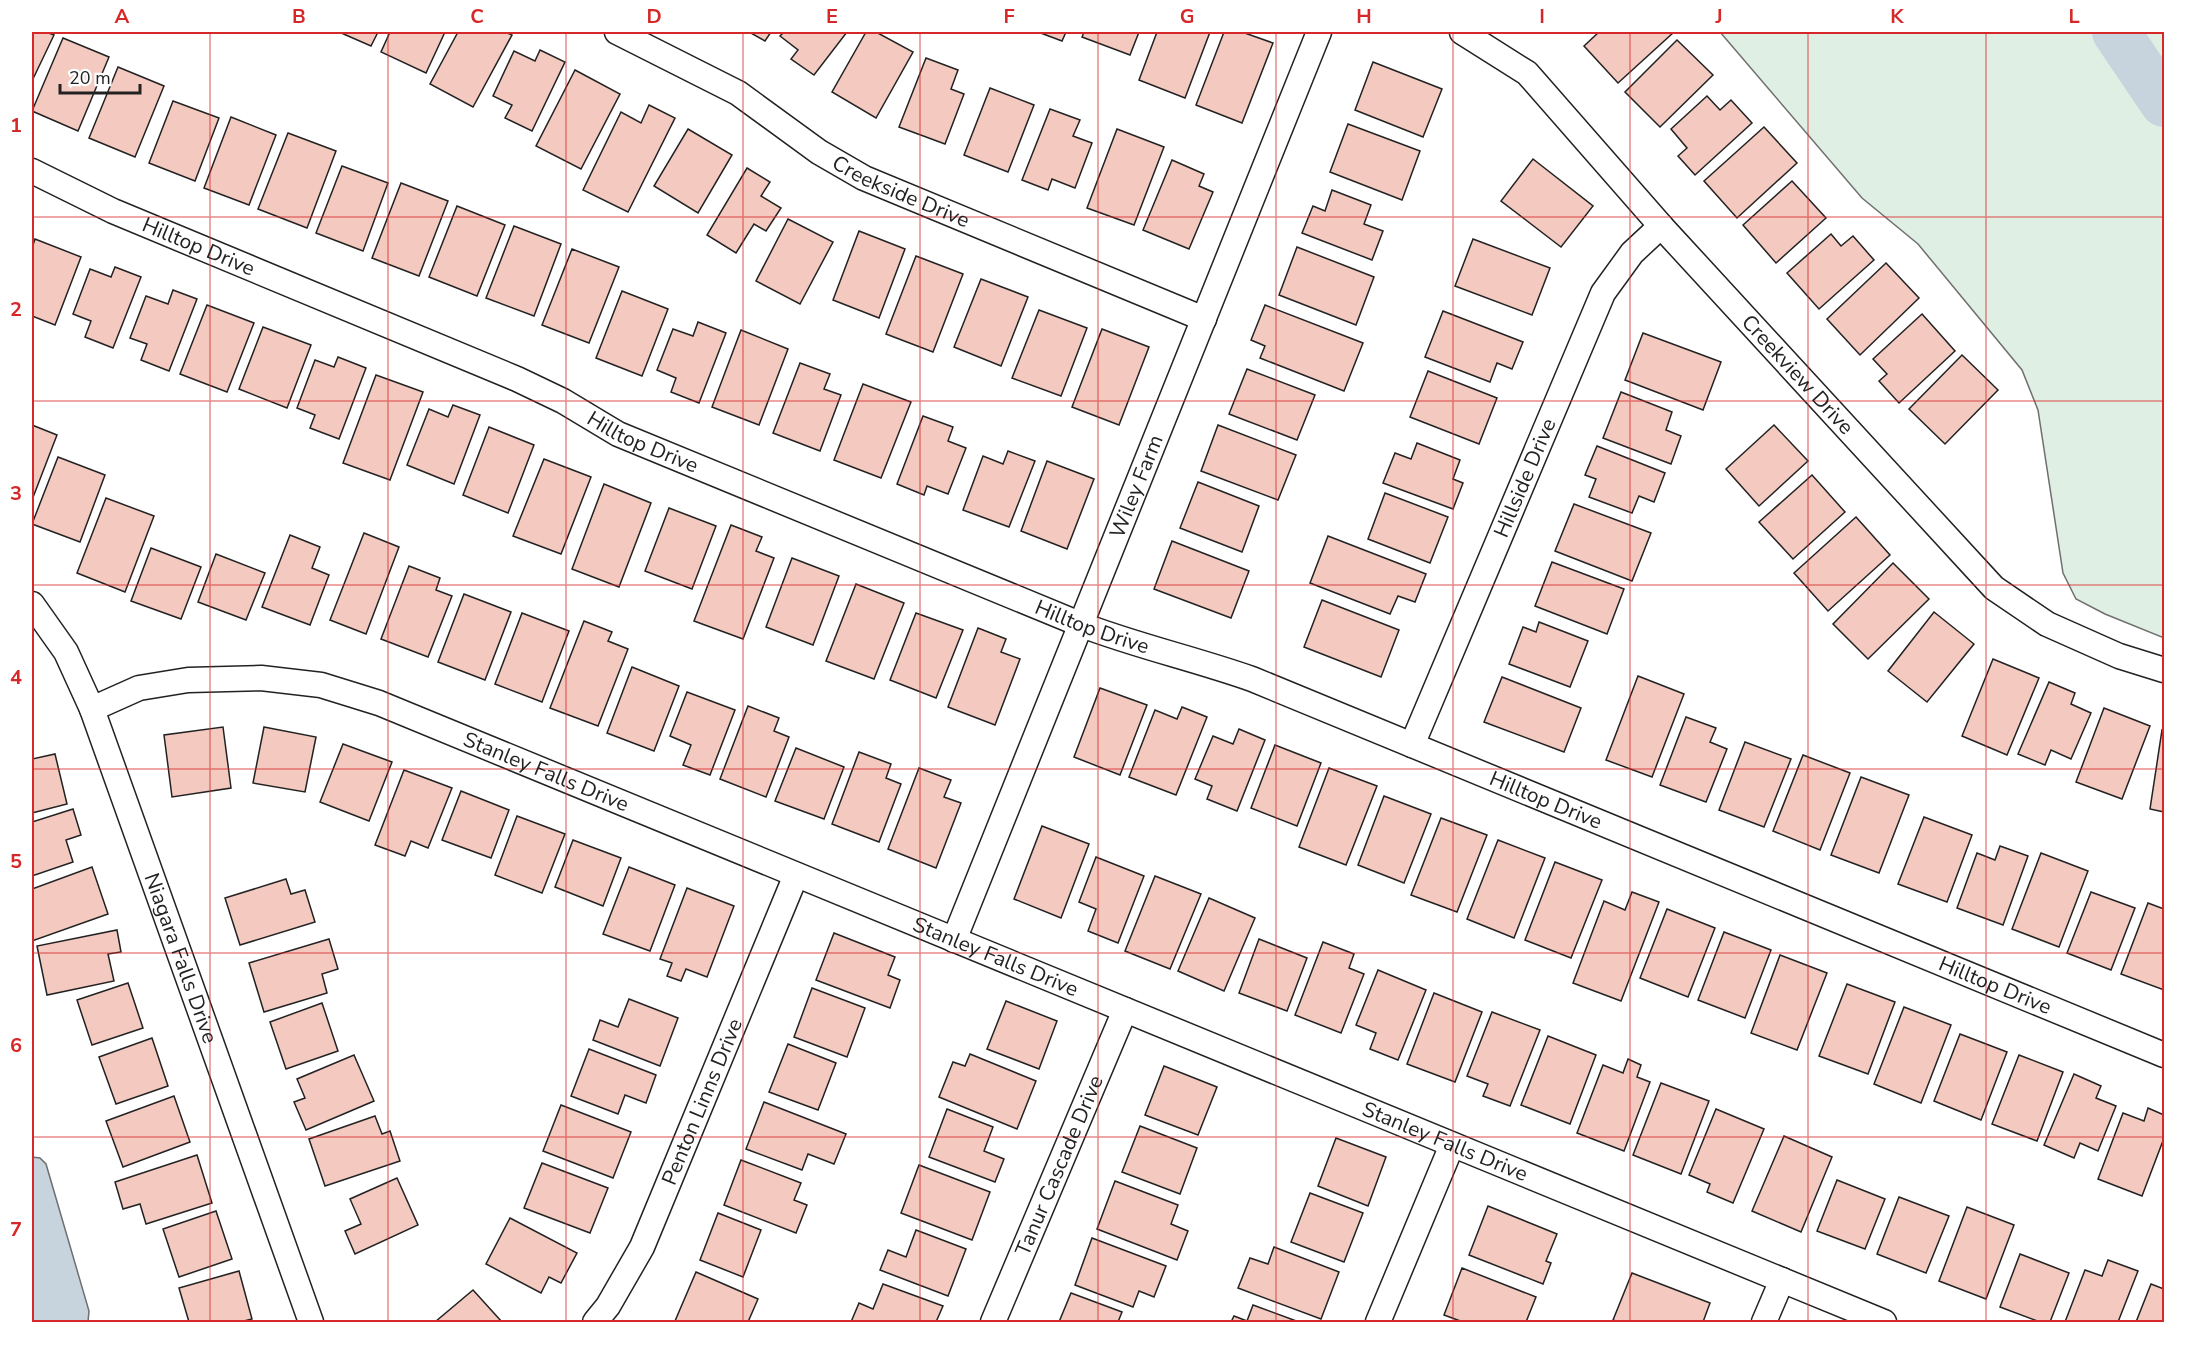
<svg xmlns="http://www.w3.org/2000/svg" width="2196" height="1354" viewBox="0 0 2196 1354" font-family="'Nunito Sans',sans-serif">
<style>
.green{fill:#e0efe3;stroke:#6f6f6f;stroke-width:1.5}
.water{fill:#c7d3dd;stroke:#6f6f6f;stroke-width:1.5}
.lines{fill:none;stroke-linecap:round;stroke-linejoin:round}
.river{stroke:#c7d3dd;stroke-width:48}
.building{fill:#f3c9c0;stroke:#222;stroke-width:1.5}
.street-casing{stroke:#222;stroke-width:27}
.street{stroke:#fff;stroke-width:24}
.grid{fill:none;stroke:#d62828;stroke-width:1.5;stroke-opacity:0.55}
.labels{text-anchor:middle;stroke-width:4.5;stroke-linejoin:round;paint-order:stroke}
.street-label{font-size:21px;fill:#222;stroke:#fff}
.neatline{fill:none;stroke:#d62828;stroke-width:2}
.grid-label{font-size:20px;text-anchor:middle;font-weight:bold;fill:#d62828}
</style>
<rect width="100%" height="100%" fill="#fff"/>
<polygon class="green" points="1720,32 2164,32 2164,638 2105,614 2076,599 2063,573 2038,410 2022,370 1918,244 1862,198"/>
<polygon class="water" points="32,1157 40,1158 46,1164 89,1311 88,1322 32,1322"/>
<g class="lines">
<polyline class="river" points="2116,32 2164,103"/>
</g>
<g class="building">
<polygon points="32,32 46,32 54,35 32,81"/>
<polygon points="339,32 378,32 371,46"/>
<polygon points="390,32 445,32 426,73 381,52"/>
<polygon points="458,32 505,32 512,35 473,107 430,84"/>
<polygon points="749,32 771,32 765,41"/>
<polygon points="784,32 847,32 814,75 791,59 798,50 780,36"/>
<polygon points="866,32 876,32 913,52 876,118 832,92"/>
<polygon points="1038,32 1066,32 1062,41"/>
<polygon points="1084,32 1139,32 1130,55 1082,37"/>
<polygon points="1157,32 1210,32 1185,98 1139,80"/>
<polygon points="1224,32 1242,32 1273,43 1242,123 1196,105"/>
<polygon points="1599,32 1674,32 1618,83 1584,46"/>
<polygon points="63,38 109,57 78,131 32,111"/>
<polygon points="1677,40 1713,75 1660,127 1625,92"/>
<polygon points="540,50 565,62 532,131 505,118 512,105 493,96 514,51 535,61"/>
<polygon points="926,58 958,70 951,89 964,94 945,144 899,127"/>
<polygon points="1373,62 1442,89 1423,137 1355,110"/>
<polygon points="118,67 164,86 135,157 89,138"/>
<polygon points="575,70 620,94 581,169 536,146"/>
<polygon points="990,88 1034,105 1008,172 964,155"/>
<polygon points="1707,96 1720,110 1731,100 1752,123 1695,175 1678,156 1687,148 1671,129"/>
<polygon points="173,101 219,118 195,181 149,163"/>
<polygon points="649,105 675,118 628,212 583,190 621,112 641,123"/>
<polygon points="1050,109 1080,120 1073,136 1092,143 1075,188 1052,179 1048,190 1022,180"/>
<polygon points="231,117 276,135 249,205 204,188"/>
<polygon points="1348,124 1420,151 1402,200 1330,172"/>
<polygon points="1764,127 1797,163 1737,218 1704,181"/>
<polygon points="688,129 732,155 698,213 654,186"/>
<polygon points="1117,129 1164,147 1134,225 1087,208"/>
<polygon points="288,133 336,151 307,228 258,209"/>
<polygon points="1533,159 1593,206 1561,247 1501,201"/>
<polygon points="1172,160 1204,174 1199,186 1213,192 1189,249 1143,230"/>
<polygon points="342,166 388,183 363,251 316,233"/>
<polygon points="747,168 770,182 761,196 781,208 766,231 754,224 736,253 707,235"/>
<polygon points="1792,181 1826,218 1776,263 1743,225"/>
<polygon points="401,183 448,201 419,276 372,258"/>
<polygon points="1332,190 1371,205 1364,224 1383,231 1372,260 1302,233 1313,206 1325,211"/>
<polygon points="457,206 505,225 477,296 429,277"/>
<polygon points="788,219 833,242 800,304 756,281"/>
<polygon points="514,226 561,244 534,316 486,298"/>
<polygon points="859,231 905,249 879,318 833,300"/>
<polygon points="1831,234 1841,246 1853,236 1874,260 1819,309 1787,273"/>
<polygon points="35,239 81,257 55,325 32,316 32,248"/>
<polygon points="1473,239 1550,268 1532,315 1455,286"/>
<polygon points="1297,247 1374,277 1356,325 1279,295"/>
<polygon points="572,249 619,267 589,343 542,325"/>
<polygon points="916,256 963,274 933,352 886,334"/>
<polygon points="1886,263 1919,298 1860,355 1827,319"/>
<polygon points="115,267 141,277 113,348 85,337 91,321 73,314 90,269 111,277"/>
<polygon points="981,279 1028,297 1001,366 954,347"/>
<polygon points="173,290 197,299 169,371 141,360 147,344 130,338 146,296 168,304"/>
<polygon points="622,291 668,309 642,376 596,358"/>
<polygon points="207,305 254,323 227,392 180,374"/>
<polygon points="1265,305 1363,343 1344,391 1260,358 1265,346 1251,340"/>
<polygon points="1039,310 1087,328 1061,396 1012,378"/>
<polygon points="1443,311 1523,342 1512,369 1497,363 1490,382 1425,357"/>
<polygon points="1922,314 1955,351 1899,403 1879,381 1887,374 1873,359"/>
<polygon points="698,322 726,333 699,403 671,392 676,378 657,370 673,329 693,336"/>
<polygon points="263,327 311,345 287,408 239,389"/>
<polygon points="1102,329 1149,347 1119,425 1072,407"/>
<polygon points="741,330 788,349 759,425 712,407"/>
<polygon points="1643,333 1721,362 1703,410 1625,380"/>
<polygon points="1962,355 1998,390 1945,444 1909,409"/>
<polygon points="338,357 366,368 339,439 310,428 315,415 297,408 315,360 334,367"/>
<polygon points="800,363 830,374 824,389 841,395 820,451 773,433"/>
<polygon points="1247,369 1315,395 1297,440 1229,414"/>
<polygon points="1428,371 1497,398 1479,444 1410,417"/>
<polygon points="376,375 423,392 390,480 343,463"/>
<polygon points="863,384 911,402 881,478 834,460"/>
<polygon points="1621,392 1672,412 1666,430 1681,436 1671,464 1603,438"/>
<polygon points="453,405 480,415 454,484 407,465 429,409 448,417"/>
<polygon points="923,416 953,427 948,441 966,448 948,494 927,486 924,495 897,484"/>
<polygon points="32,425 57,435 32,500"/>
<polygon points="1218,425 1296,455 1278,500 1201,471"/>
<polygon points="1774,425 1808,461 1759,506 1726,469"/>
<polygon points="489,427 534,445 508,513 463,495"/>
<polygon points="1417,443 1460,460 1453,479 1463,483 1453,509 1383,483 1395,453 1411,459"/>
<polygon points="1597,446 1665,473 1654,502 1639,496 1632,513 1589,497 1596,479 1585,475"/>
<polygon points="1008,451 1035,461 1009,527 963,510 983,456 1003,464"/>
<polygon points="58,457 105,475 80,542 32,524"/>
<polygon points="544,459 591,477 561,554 513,536"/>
<polygon points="1047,461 1094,479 1067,549 1021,531"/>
<polygon points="1812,475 1845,512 1793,559 1759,522"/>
<polygon points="1198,482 1259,506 1242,552 1180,528"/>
<polygon points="604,484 651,503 619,587 572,569"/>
<polygon points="1385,493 1448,517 1430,563 1368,539"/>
<polygon points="106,498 154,516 125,592 77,573"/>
<polygon points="1574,504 1651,533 1632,581 1555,551"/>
<polygon points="669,508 716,526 692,589 645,571"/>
<polygon points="1856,517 1890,555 1828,611 1794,573"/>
<polygon points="731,525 762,537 756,551 774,558 743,639 694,621"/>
<polygon points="364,533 399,547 366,634 330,620"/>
<polygon points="290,535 320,547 312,568 329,575 310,625 262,607"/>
<polygon points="1328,536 1426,574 1415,602 1398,596 1390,614 1310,583"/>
<polygon points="1172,541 1249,571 1231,618 1154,589"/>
<polygon points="151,548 201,567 181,619 131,601"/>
<polygon points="216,554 265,573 246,620 198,602"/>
<polygon points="792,558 839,576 813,645 766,627"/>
<polygon points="1552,562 1624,589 1607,634 1535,606"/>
<polygon points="1893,563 1929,599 1868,659 1833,624"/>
<polygon points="409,566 440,578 436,590 452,596 428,657 381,639"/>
<polygon points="856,584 904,603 874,679 826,661"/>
<polygon points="464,594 511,612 485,680 438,662"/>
<polygon points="1322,600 1399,630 1381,677 1304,647"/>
<polygon points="1934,612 1974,644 1927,702 1888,671"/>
<polygon points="522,613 569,631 542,702 495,684"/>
<polygon points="916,613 963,630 936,698 890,680"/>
<polygon points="584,621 612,632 608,641 628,649 598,726 550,708"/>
<polygon points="1539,622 1588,641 1570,687 1509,664 1523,627 1536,632"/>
<polygon points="978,628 1006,639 1001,652 1020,659 995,725 948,707"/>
<polygon points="1993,659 2039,678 2007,755 1962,736"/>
<polygon points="632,667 679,686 654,751 607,733"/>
<polygon points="1638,676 1684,694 1652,777 1606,760"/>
<polygon points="1502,677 1581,708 1564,752 1484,722"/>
<polygon points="2049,682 2075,693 2071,704 2091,713 2071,759 2051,750 2045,765 2018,754"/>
<polygon points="1100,688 1147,705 1120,775 1074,757"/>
<polygon points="687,692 735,710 710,775 683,765 691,745 670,736"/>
<polygon points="748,706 779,718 774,731 789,737 766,797 720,779"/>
<polygon points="1182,707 1207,717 1176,795 1129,777 1155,710 1177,719"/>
<polygon points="2104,708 2150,726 2122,799 2076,782"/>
<polygon points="1686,717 1716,728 1710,742 1727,749 1706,802 1660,785"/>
<polygon points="223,727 231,788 172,797 164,735"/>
<polygon points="264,727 316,737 305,792 253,783"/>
<polygon points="1239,729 1265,740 1237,811 1207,799 1212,786 1195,779 1213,736 1233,744"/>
<polygon points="2162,730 2164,731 2164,812 2150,809"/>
<polygon points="1745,742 1791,759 1764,827 1719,810"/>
<polygon points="343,744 392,762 369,821 320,802"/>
<polygon points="1275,745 1321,763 1297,826 1251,808"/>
<polygon points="796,748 844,767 824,819 775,801"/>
<polygon points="859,752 891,764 886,778 901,784 879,842 832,824"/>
<polygon points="55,754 67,804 32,813 32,759"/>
<polygon points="1803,755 1850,773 1820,850 1773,831"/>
<polygon points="919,768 951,780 944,797 961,803 936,868 888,849"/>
<polygon points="1329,768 1377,786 1346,865 1299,847"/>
<polygon points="404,770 452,788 428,848 411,841 405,856 375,845"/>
<polygon points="1861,777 1909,795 1879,873 1831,855"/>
<polygon points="461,791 509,810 491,858 442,840"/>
<polygon points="1384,796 1431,814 1404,883 1358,865"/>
<polygon points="73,809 81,835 66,840 73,862 32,876 32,822"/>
<polygon points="517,816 565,834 542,893 495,875"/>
<polygon points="1924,817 1972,835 1947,902 1898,884"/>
<polygon points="1441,818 1487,835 1457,912 1411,895"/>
<polygon points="1042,826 1089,844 1061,918 1014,899"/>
<polygon points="573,840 621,858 603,906 555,887"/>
<polygon points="1498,840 1545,858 1514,938 1467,919"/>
<polygon points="2000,846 2028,856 2003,925 1957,908 1977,853 1995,860"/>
<polygon points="2041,853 2088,871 2059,947 2012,929"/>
<polygon points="1096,857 1144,876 1118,943 1088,931 1096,909 1079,902"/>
<polygon points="1555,862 1602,880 1571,958 1525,940"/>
<polygon points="92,867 108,914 32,941 32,889"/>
<polygon points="629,867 675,885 650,951 603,934"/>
<polygon points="1155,876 1201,894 1170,969 1125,951"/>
<polygon points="286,879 291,894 305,890 315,922 240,945 225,898"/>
<polygon points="687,888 734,906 707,977 686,969 681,981 667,976 672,963 660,959"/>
<polygon points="1632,892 1659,902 1621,1001 1573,983 1604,901 1625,910"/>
<polygon points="2091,892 2135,908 2111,970 2067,953"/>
<polygon points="1209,898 1255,918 1224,991 1178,971"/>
<polygon points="2148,903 2164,909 2164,990 2121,974"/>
<polygon points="1667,909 1715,928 1688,997 1640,978"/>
<polygon points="117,930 121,952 108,954 114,981 47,995 37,946"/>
<polygon points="1724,932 1771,950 1745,1018 1698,1000"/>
<polygon points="834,933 895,957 888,975 900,980 890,1008 816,980"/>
<polygon points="329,939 338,969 322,974 327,993 264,1012 249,963"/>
<polygon points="1259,939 1307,958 1287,1011 1239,993"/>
<polygon points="1323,942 1354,954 1349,968 1364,974 1341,1033 1295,1015"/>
<polygon points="1780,955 1827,973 1797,1050 1751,1033"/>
<polygon points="1378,970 1426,990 1398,1060 1370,1049 1376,1033 1356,1025"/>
<polygon points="128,983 143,1028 92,1045 77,1000"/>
<polygon points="1847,984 1895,1002 1868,1074 1819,1056"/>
<polygon points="812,988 865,1008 847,1057 794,1037"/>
<polygon points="1434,993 1482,1012 1455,1082 1407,1064"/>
<polygon points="629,999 678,1018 660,1066 593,1040 600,1020 618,1027"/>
<polygon points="1006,1001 1057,1021 1039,1069 987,1049"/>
<polygon points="322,1003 338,1051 286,1069 270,1022"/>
<polygon points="1904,1007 1951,1025 1921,1103 1874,1084"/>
<polygon points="1492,1012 1540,1030 1510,1106 1483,1096 1488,1084 1467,1076"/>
<polygon points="1960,1034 2007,1052 1981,1120 1934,1101"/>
<polygon points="1548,1036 1596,1055 1570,1124 1521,1105"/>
<polygon points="152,1038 168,1086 116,1104 99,1057"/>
<polygon points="788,1044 836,1063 818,1110 769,1092"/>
<polygon points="589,1049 656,1075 646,1103 625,1095 618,1114 571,1096"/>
<polygon points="970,1054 1036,1081 1017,1129 939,1097 953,1062 965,1066"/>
<polygon points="354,1055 374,1101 306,1130 294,1102 305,1098 297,1079"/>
<polygon points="2019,1055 2063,1072 2037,1141 1992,1124"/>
<polygon points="1628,1059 1641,1065 1637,1077 1650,1082 1624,1151 1577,1133 1603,1065 1623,1073"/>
<polygon points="1164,1066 1217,1087 1198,1135 1145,1115"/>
<polygon points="2074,1074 2101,1086 2096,1098 2116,1106 2098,1151 2080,1143 2074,1158 2044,1145"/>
<polygon points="1661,1083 1709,1101 1681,1174 1633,1155"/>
<polygon points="174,1096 190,1142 123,1167 106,1121"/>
<polygon points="764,1102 846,1134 834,1164 808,1154 802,1170 746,1149"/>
<polygon points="561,1105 631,1132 613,1178 543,1151"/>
<polygon points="2148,1108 2164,1115 2164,1138 2142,1196 2098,1179 2123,1113 2144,1121"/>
<polygon points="947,1109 993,1127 984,1151 1004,1159 995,1182 929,1157"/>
<polygon points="1716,1109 1764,1129 1733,1203 1707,1192 1710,1184 1689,1175"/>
<polygon points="375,1116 382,1134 390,1131 400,1161 325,1186 309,1139"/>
<polygon points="1140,1126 1197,1148 1180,1194 1122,1172"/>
<polygon points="1784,1136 1832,1157 1801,1232 1752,1211"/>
<polygon points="1336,1138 1386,1157 1368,1206 1318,1186"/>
<polygon points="197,1155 212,1203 146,1224 140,1204 123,1209 115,1182"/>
<polygon points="741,1160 801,1183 794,1200 807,1205 796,1233 724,1205"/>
<polygon points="542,1163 608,1188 590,1233 524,1208"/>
<polygon points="919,1165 990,1192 972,1240 901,1213"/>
<polygon points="397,1178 418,1225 355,1254 345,1231 361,1224 350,1199"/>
<polygon points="1837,1180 1885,1199 1865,1249 1817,1231"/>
<polygon points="1115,1181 1178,1205 1171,1224 1188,1231 1177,1260 1097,1229"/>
<polygon points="1310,1193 1363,1213 1344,1262 1291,1242"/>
<polygon points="1899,1197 1949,1216 1926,1273 1877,1254"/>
<polygon points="1488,1206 1557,1234 1546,1261 1551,1263 1543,1284 1469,1255"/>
<polygon points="1967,1207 2014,1225 1986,1299 1939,1281"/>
<polygon points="216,1211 232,1259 179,1277 163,1229"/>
<polygon points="718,1213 761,1230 743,1277 700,1260"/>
<polygon points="510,1218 577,1253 561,1283 549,1277 541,1293 486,1264"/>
<polygon points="916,1230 966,1249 948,1296 880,1270 888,1250 906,1257"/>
<polygon points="1092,1238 1166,1266 1154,1297 1139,1291 1133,1307 1075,1285"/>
<polygon points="1274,1247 1339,1272 1321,1319 1238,1288 1250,1258 1268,1264"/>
<polygon points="2020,1254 2069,1273 2050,1322 2040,1322 2000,1307"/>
<polygon points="2108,1260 2138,1271 2118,1322 2065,1322 2085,1270 2102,1276"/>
<polygon points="1462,1268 1536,1297 1526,1322 1463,1322 1444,1315"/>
<polygon points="239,1271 252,1319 240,1322 189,1322 179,1288"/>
<polygon points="696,1272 758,1299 748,1322 675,1321"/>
<polygon points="1632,1273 1710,1303 1703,1322 1619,1322 1613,1320"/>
<polygon points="883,1284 943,1306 936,1322 851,1322 859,1303 873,1309"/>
<polygon points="2151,1284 2164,1289 2164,1322 2136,1322"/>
<polygon points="473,1290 502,1322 435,1322"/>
<polygon points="1071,1293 1122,1312 1118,1322 1059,1322"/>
<polygon points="1253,1305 1299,1322 1231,1322 1234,1316 1247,1321"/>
</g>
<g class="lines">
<defs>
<g id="street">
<path id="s1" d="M 617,32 L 738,93 L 819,152 L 864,178 L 1204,319"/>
<path id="s2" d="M 1462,32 L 1527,73 L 1661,226 L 1994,588 L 2047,624 L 2119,656 L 2164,670"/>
<path id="s3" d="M 32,171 L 113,211 L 517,379 L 563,401 L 618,434 L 1082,625 C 1137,646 1195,659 1252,679 L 2164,1055"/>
<path id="s4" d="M 32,604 L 66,652 L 92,709 L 311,1322"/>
<path id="s5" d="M 92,709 L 139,688 L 188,680 L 261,678 L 321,685 L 379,703 L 1884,1322"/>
<path id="s6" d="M 1412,745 L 1603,293 L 1632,253 L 1661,226"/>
<path id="s7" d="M 954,940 L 1319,32"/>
<path id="s8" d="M 595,1322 L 608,1306 L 642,1247 L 796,875"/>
<path id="s9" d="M 993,1322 L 1125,1010"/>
<polyline points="1378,1322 1452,1145"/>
<polyline points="1764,1322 1782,1280"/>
</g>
</defs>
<use href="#street" class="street-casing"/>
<use href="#street" class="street"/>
</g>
<path class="grid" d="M 210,32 L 210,1322M 388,32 L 388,1322M 566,32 L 566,1322M 743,32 L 743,1322M 920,32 L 920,1322M 1098,32 L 1098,1322M 1276,32 L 1276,1322M 1453,32 L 1453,1322M 1630,32 L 1630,1322M 1808,32 L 1808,1322M 1986,32 L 1986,1322M 32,217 L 2164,217M 32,401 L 2164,401M 32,585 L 2164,585M 32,769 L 2164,769M 32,953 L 2164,953M 32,1137 L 2164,1137"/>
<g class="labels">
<g class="street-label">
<text dy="7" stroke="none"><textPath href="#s1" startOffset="327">Creekside Drive</textPath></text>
<text dy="7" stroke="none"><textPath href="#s3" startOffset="183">Hilltop Drive</textPath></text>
<text dy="7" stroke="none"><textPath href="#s2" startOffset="482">Creekview Drive</textPath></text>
<text dy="7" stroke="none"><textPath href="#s3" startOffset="669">Hilltop Drive</textPath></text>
<text dy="7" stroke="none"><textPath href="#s6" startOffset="290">Hillside Drive</textPath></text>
<text dy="7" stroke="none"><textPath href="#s7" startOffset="489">Wiley Farm</textPath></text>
<text dy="7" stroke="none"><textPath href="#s3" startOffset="1155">Hilltop Drive</textPath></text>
<text dy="7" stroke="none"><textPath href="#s5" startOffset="476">Stanley Falls Drive</textPath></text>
<text dy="7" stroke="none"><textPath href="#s3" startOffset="1641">Hilltop Drive</textPath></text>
<text dy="7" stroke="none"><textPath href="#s5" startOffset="962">Stanley Falls Drive</textPath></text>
<text dy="7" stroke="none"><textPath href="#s4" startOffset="386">Niagara Falls Drive</textPath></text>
<text dy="7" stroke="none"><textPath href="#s3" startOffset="2127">Hilltop Drive</textPath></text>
<text dy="7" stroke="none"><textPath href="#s8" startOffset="246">Penton Linns Drive</textPath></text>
<text dy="7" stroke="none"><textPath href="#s5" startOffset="1448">Stanley Falls Drive</textPath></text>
<text dy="7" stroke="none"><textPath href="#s9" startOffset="170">Tanur Cascade Drive</textPath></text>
</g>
</g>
<rect width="2196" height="1354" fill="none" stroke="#ffffff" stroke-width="66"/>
<path d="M60 84v9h80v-9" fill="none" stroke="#222222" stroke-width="3"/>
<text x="69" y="84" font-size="18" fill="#222222" stroke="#ffffff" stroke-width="4.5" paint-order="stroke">20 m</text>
<rect x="33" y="33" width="2130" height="1288" class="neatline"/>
<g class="grid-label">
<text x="122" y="23">A</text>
<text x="299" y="23">B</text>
<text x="477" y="23">C</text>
<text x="654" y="23">D</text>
<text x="832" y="23">E</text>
<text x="1009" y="23">F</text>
<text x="1187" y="23">G</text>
<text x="1364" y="23">H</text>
<text x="1542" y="23">I</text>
<text x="1719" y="23">J</text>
<text x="1897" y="23">K</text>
<text x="2074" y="23">L</text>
<text x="16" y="132">1</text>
<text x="16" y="316">2</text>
<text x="16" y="500">3</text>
<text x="16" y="684">4</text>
<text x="16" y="868">5</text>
<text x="16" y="1052">6</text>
<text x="16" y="1236">7</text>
</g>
</svg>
